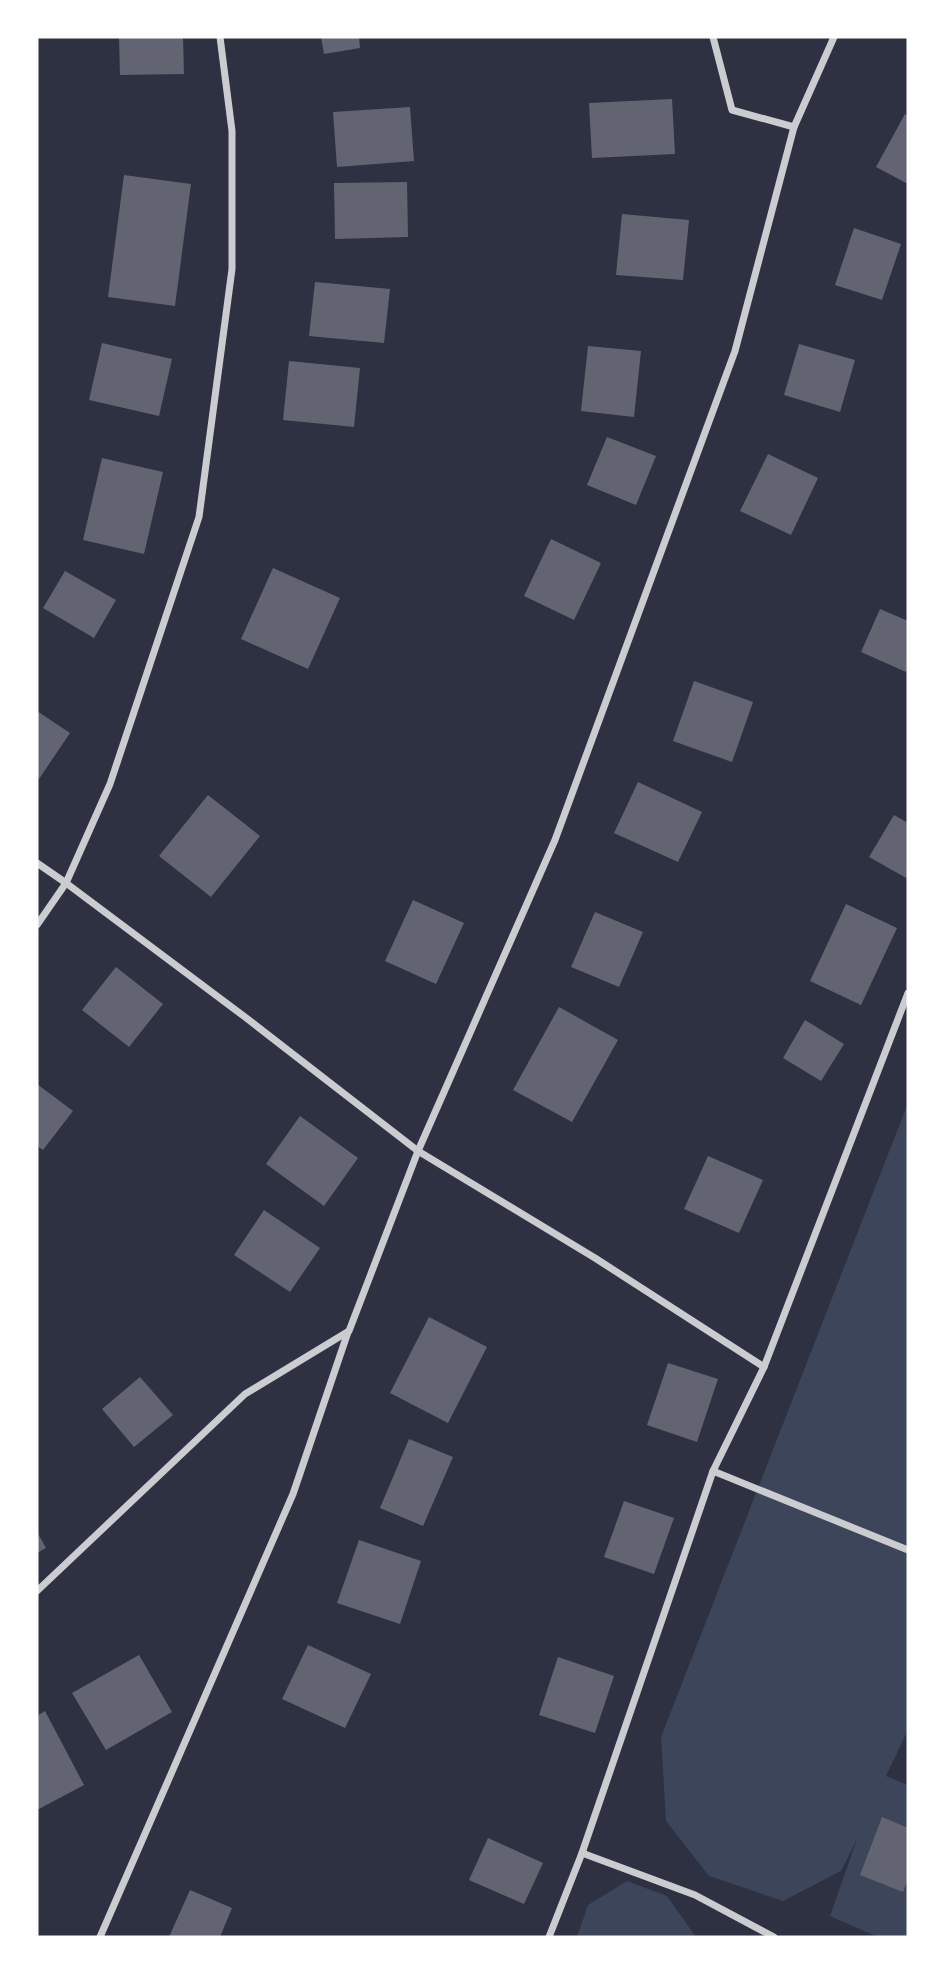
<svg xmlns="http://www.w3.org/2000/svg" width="945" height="1974" viewBox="0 0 945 1974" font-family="Helvetica,sans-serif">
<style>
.green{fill:#3c4559}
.building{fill:#626471}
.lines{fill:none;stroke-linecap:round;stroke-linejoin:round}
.minor{stroke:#caccd0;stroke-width:7}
</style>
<rect width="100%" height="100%" fill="#2d3142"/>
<g class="green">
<polygon points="908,1103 908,1730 886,1776 908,1785 908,1937 878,1937 830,1916 857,1839 841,1871 783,1901 709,1876 666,1821 661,1737"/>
<polygon points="627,1881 667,1896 696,1937 577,1937 588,1905"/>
</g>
<g class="building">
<polygon points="119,37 183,37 184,74 120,75"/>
<polygon points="321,37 359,37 360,48 324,54"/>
<polygon points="672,99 675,154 592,158 589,103"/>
<polygon points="410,107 414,161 337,167 333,112"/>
<polygon points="905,114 908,116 908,184 876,167"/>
<polygon points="124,175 191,184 175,306 108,297"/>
<polygon points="407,182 408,237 335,239 334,183"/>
<polygon points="622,214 689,220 683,280 616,275"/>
<polygon points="854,228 901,244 882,300 835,285"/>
<polygon points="315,282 390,289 384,343 309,336"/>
<polygon points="102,343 172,359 159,416 89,400"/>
<polygon points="799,344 855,360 840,412 784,395"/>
<polygon points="588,346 641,351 634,417 581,411"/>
<polygon points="289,361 360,368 354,427 283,420"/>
<polygon points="607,437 656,456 636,505 587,485"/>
<polygon points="768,454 818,478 791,535 740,511"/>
<polygon points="102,458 163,472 144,554 83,540"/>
<polygon points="551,539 601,563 574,620 524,596"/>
<polygon points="273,568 340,598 308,669 241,639"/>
<polygon points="65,571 116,600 94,638 43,608"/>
<polygon points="880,609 908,621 908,666 906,672 861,652"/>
<polygon points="694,681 753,702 732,762 673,741"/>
<polygon points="37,711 70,733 39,779 37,777"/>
<polygon points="638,782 702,812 678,862 614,833"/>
<polygon points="208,795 260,836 211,897 159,856"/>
<polygon points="894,815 908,823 908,879 869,857"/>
<polygon points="413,900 464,923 436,984 385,961"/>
<polygon points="846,904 897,928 861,1005 810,981"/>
<polygon points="595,912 643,932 619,987 571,967"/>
<polygon points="116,967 163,1004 129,1047 82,1010"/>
<polygon points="559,1007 618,1040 572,1122 513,1090"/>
<polygon points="805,1020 844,1044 821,1081 783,1058"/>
<polygon points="37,1084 73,1111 43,1150 37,1146"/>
<polygon points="300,1116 358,1158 324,1206 266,1164"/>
<polygon points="708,1156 763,1180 739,1233 684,1209"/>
<polygon points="264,1210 320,1248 290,1292 234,1255"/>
<polygon points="429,1317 487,1347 448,1423 390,1393"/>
<polygon points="668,1363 718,1379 697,1442 647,1425"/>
<polygon points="140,1377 173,1415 134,1447 102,1409"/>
<polygon points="409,1439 453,1457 423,1526 380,1508"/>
<polygon points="624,1501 674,1518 654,1574 604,1557"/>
<polygon points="37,1532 46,1548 37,1553"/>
<polygon points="359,1540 421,1561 400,1624 337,1603"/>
<polygon points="308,1645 371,1674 345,1728 282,1699"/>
<polygon points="139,1655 172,1712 106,1750 72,1693"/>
<polygon points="558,1657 614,1676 595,1733 539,1715"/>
<polygon points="45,1711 84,1785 37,1810 37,1716"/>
<polygon points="882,1817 908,1828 908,1879 903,1892 860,1875"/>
<polygon points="488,1838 543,1863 524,1904 469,1880"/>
<polygon points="190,1890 232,1908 220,1937 169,1937"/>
</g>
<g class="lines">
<g class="minor">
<polyline points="713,37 732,110 794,127"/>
<polyline points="37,863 66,883 245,1017 418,1151 595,1258 764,1367"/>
<polyline points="37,925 66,883 110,784 199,517 232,269 232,131 220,37"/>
<polyline points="713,1471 908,1550"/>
<polyline points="37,1591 245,1394 349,1331 418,1151 555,840 735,351 794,127 834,37"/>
<polyline points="582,1853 695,1895 774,1937"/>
<polyline points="100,1937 293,1494 348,1332"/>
<polyline points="549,1937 582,1853 713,1471 764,1367 908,993"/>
</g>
</g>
<rect width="945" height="1974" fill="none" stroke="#ffffff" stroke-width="77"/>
</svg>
